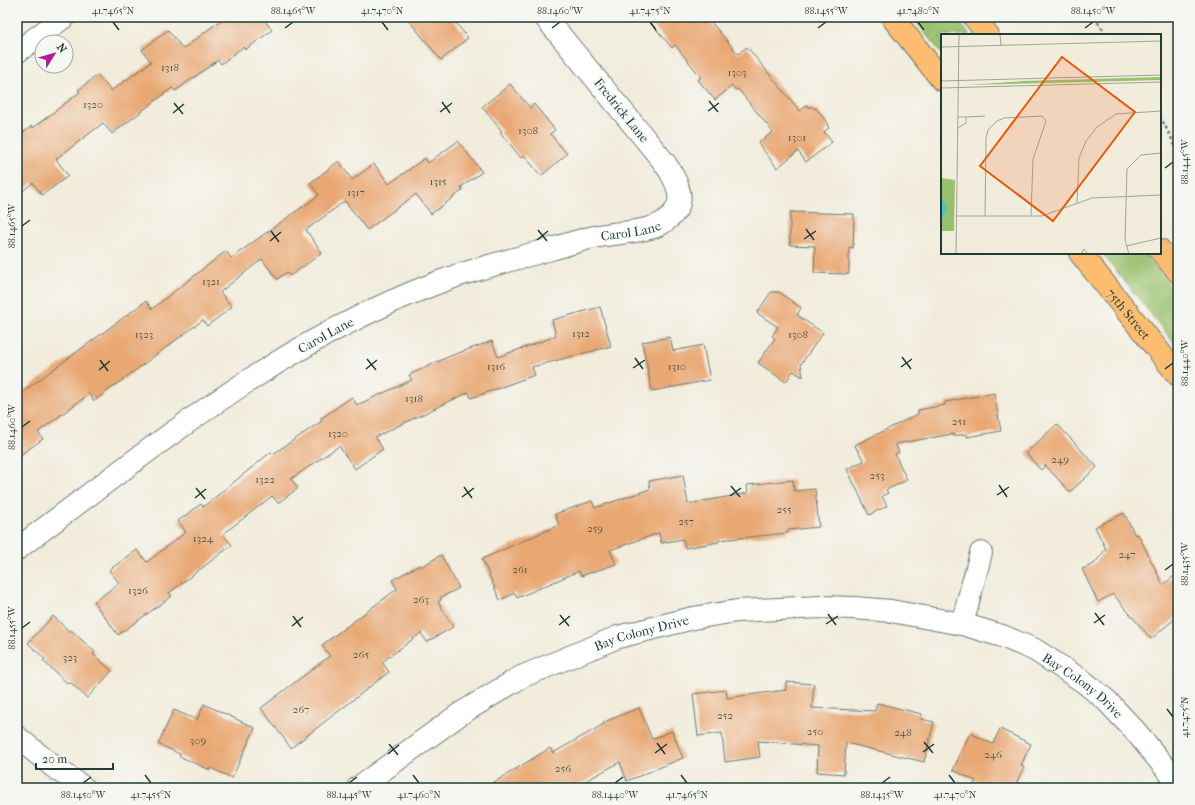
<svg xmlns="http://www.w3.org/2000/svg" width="1195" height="805" viewBox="0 0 1195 805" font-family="'IM FELL French Canon',serif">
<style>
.green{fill:#98c16d;stroke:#5c7f50}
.building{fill:#e9a873}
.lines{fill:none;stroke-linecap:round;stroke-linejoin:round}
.minor-casing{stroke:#687a6e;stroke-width:24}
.major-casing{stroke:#687a6e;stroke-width:24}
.path{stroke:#687a6e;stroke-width:2.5;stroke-dasharray:3 3;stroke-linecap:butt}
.minor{stroke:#fff;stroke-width:22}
.major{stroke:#fdbc70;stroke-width:22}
.ticks{fill:none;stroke:#1f3d34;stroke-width:1.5}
.labels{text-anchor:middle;stroke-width:4;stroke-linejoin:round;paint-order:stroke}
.number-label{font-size:11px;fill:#525844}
.street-label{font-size:13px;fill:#1f3d34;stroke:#f6f6f2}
.inset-road{fill:none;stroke:#9da698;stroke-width:1}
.view{fill:#e8590c;fill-opacity:0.15;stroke:#e8590c;stroke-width:2}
.inset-edge{fill:none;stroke:#1f3d34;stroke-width:2}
.neatline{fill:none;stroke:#1f3d34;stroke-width:1.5}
.ticks-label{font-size:10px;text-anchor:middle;fill:#1f3d34}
</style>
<rect width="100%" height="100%" fill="#f6f6f2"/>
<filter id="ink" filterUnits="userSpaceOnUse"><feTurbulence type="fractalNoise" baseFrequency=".025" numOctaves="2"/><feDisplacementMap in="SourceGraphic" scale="8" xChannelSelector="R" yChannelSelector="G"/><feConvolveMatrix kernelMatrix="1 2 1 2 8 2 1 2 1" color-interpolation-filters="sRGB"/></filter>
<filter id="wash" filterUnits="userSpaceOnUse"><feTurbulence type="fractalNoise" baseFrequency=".012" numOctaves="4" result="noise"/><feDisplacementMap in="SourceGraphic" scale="16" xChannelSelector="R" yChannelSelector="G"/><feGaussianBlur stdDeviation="0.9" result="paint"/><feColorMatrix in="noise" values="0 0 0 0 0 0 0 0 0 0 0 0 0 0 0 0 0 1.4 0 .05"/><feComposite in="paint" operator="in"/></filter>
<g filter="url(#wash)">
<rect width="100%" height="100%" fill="#f1ecdb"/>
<g class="green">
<polygon points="912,17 955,17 970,35 942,35 942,54"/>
<polygon points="1102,253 1144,253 1178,296 1178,348"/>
</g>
<g id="blocks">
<g class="building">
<polygon points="225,17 262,17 272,30 245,50 243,47 221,64 218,60 175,91 172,88 112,134 103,123 56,159 68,176 42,195 33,183 17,195 17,137 32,126 33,128 80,92 78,90 98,75 111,91 151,62 142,50 168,30 183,49"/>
<polygon points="406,17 451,17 468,38 441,60"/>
<polygon points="646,17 707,17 738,54 747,47 800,111 807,105 809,108 811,106 814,109 816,108 828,124 827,125 829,128 824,132 832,142 806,162 798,151 777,168 758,143 773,132 738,89 736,90 732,86 715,100 698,80 701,77 675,45 672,48"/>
<polygon points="510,84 530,108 534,104 555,130 550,134 567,154 541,176 524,155 521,158 500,132 502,131 482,107"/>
<polygon points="458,141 482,172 461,187 463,190 431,214 416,194 367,230 345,201 306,230 322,253 290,276 287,272 277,279 262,259 220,292 232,307 207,326 203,320 94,401 89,394 38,432 43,439 17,457 17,396 146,301 152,309 226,251 231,258 319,195 310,183 339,161 352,180 374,164 389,184 425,158 428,163"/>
<polygon points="790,212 854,214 853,248 849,247 849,274 814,273 815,246 790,245"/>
<polygon points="771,292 779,292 801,308 797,315 823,333 801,364 803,377 793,371 786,382 758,363 775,338 772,336 778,327 757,313"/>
<polygon points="600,307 611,346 532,367 535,375 471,398 469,392 375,437 383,449 355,469 339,446 291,479 298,488 278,503 272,496 223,534 232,545 169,593 172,596 118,635 94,602 119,583 109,570 137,550 147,562 186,532 178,521 201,504 203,507 271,452 273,454 322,421 320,419 352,397 357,405 412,380 409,375 450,356 492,341 498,357 556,336 552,320"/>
<polygon points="670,337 673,351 703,345 710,380 652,391 642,342"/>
<polygon points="994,393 1001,431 967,437 967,434 953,436 953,434 895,444 899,452 895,454 907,480 886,490 888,493 882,496 887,506 869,515 847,469 864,461 858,450 857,450 855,445 918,414 918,410 945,405 945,402"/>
<polygon points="1057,424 1097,467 1070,492 1045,465 1041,470 1026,453"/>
<polygon points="683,475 688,504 748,493 747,485 793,480 794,491 815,489 819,527 788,530 788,533 719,540 719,542 685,548 683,539 661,543 659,533 610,550 616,564 581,576 579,571 517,598 515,593 500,600 482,559 559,525 555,514 592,501 595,508 650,489 649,481"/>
<polygon points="1124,513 1135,535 1138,534 1163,585 1178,573 1178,616 1151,639 1113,594 1098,602 1082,569 1094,564 1106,549 1095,527"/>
<polygon points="441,555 459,588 440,598 441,600 438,602 453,627 427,642 421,633 382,662 389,672 291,748 261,708 330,656 322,645 397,589 392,580 420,565 421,567"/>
<polygon points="53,616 70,632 71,630 95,652 93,654 112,671 87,698 70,682 68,684 43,661 45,659 28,643"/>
<polygon points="786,682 814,684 812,708 875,711 877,703 922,714 921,719 934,722 924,762 846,743 844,774 817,772 818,746 758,741 760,757 725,762 722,733 698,736 693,694 726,690 727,698 786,690"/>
<polygon points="204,704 255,728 232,778 211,768 210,770 179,756 180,754 158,744 174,710 197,720"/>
<polygon points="639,708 652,739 672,731 683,758 627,781 620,762 573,788 485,788 550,748 553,753 604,724 604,722"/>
<polygon points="1000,729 1031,744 1021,765 1024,767 1014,788 972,788 976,781 953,770 970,733 993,744"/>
</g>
</g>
</g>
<g filter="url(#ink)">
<use href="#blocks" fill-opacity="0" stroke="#687a6e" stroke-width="1"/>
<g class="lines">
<defs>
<g id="minor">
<polyline points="17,52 64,17"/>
<path id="s1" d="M 17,549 C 157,445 294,330 462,274 C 492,265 521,257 551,249 C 566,245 580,240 594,237 C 613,233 632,233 650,228 C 660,226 671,218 676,210 C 686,195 673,175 664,162 L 545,17"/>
<polyline points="962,624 981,553"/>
<polyline points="17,737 54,767 84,788"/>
<path id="s2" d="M 358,788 L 460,714 L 521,677 L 618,637 L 693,618 L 737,611 L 821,607 L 854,608 L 891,611 L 962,624 L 1002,636 L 1035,650 L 1084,682 L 1106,700 L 1136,732 L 1178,783"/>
</g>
<g id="major">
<polyline points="892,17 942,80"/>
<polyline points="974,17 988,35"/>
<polyline points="1160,250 1178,272"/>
<path id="s3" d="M 1080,253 L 1178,375"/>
</g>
</defs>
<use href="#minor" class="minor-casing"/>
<use href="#major" class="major-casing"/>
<g class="path">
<polyline points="1094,17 1107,35"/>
<polyline points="1160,116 1178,151"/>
</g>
<use href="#minor" class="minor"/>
<use href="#major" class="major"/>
</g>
</g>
<path class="ticks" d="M 113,22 L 119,30M 382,22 L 388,30M 650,22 L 656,30M 918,22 L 924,30M 285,28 L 293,22M 552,28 L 560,22M 818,28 L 826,22M 1085,28 L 1093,22M 709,101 L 718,112M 442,102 L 450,113M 174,103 L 183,114M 708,111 L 719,103M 440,112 L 452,103M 173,113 L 184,104M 1165,168 L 1173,162M 22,226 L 30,220M 806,229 L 814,240M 538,230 L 547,241M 271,231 L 279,242M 804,239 L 816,231M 537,240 L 548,231M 270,241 L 281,232M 902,357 L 911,369M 635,358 L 643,369M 367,359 L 376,370M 100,360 L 108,371M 901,367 L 912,359M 633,368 L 645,360M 366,369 L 377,360M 1165,369 L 1173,363M 99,370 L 110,361M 22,427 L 30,421M 999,485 L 1007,497M 731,486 L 740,497M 464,487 L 472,498M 196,488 L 205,499M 997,495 L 1009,487M 730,496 L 741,488M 462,497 L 474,488M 195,498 L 206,489M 1165,570 L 1173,564M 1095,613 L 1104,625M 828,614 L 836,625M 560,615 L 569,626M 293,616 L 301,627M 1094,623 L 1105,615M 826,624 L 838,616M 559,625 L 570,616M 292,626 L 303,617M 22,628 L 30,622M 1167,709 L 1173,717M 924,742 L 933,753M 657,743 L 665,754M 389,744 L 398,755M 923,752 L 934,744M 655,753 L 667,744M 388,754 L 399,745M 145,775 L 151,783M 413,775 L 419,783M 681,775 L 687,783M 949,775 L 955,783M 83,783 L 91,777M 349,783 L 357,777M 615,783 L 623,777M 882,783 L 890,777"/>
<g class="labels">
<g class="number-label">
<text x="170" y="71">1318</text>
<text x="737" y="76">1303</text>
<text x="93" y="108">1320</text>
<text x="528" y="134">1308</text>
<text x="797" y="141">1301</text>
<text x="438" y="185">1315</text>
<text x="356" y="196">1317</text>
<text x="211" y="285">1321</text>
<text x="581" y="337">1312</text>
<text x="144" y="338">1323</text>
<text x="798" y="338">1308</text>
<text x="496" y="370">1316</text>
<text x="677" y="370">1310</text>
<text x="414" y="402">1318</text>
<text x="959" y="425">251</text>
<text x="338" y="437">1320</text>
<text x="1060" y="463">249</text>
<text x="877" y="479">253</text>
<text x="265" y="483">1322</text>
<text x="784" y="513">255</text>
<text x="686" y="525">257</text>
<text x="595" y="532">259</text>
<text x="203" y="542">1324</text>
<text x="1127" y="558">247</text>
<text x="520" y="573">261</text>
<text x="138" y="594">1326</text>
<text x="421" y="603">263</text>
<text x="361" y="658">265</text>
<text x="70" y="661">323</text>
<text x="301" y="713">267</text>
<text x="725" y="719">252</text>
<text x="815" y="735">250</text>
<text x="903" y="736">248</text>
<text x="198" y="744">309</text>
<text x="993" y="758">246</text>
<text x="563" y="772">256</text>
</g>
<g class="street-label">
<text transform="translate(622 110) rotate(51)" y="5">Fredrick Lane</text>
<text dy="5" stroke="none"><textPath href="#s1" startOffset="700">Carol Lane</textPath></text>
<text dy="5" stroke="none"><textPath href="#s3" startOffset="78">75th Street</textPath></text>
<text dy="5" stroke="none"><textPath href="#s1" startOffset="376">Carol Lane</textPath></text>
<text dy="5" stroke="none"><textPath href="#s2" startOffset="326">Bay Colony Drive</textPath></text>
<text dy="5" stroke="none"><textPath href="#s2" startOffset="788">Bay Colony Drive</textPath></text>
</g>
</g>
<g transform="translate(941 34)">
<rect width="220" height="220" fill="#f1ecdb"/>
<path d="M 220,43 L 220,46 L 26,51 L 83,47 ZM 0,144 L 14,146 L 13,197 L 0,197 Z" fill="#98c16d"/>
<path d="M 0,161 L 6,174 L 0,189 Z" fill="#54c0ce"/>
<path class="inset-road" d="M 59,0 L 60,12M 0,13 L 220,7M 0,47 L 220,41M 0,54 L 220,48M 25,83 L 44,82M 17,94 L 25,89 L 25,83 L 17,83M 136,169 L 138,124 L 145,107 L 156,93 L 175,80 L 220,77M 15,182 L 101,182 L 151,164 L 220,161M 44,182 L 45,104 L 47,96 L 56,87 L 63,84 L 101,82 L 105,87 L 92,125 L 90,182M 185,212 L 220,204M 15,220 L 18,0M 140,220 L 143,215 L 147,220M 188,220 L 184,206 L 186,135 L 200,121 L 220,119"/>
<path class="view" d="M 121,23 L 194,78 L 112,187 L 39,132 Z"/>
<rect width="220" height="220" class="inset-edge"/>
</g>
<rect width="1195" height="805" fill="none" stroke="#f6f6f2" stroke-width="44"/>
<g transform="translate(54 54) rotate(53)"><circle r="19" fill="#f6f6f2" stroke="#a0aca6"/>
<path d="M0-3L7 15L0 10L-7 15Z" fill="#b5179e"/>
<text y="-6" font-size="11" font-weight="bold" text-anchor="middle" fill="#1f3d34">N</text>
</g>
<path d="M36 763v6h77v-6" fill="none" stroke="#1f3d34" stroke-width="2"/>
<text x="42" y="763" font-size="12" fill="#1f3d34" stroke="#f6f6f2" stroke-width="3" paint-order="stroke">20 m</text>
<rect x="22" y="22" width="1151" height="761" class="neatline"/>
<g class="ticks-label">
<text x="113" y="14">41.7465°N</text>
<text x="293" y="14">88.1465°W</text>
<text x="382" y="14">41.7470°N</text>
<text x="560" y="14">88.1460°W</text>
<text x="650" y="14">41.7475°N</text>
<text x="826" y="14">88.1455°W</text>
<text x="918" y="14">41.7480°N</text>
<text x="1093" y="14">88.1450°W</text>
<text transform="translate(1184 162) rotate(-90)" y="4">88.1445°W</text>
<text transform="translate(11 226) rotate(-90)" y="4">88.1465°W</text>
<text transform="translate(1184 363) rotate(-90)" y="4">88.1440°W</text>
<text transform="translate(11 427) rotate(-90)" y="4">88.1460°W</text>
<text transform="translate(1184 564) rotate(-90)" y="4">88.1435°W</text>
<text transform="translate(11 628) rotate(-90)" y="4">88.1455°W</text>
<text transform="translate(1184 717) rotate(-90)" y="4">41.7475°N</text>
<text x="83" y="798">88.1450°W</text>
<text x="151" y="798">41.7455°N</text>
<text x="349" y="798">88.1445°W</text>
<text x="419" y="798">41.7460°N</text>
<text x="615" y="798">88.1440°W</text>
<text x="687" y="798">41.7465°N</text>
<text x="882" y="798">88.1435°W</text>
<text x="955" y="798">41.7470°N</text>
</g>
</svg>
